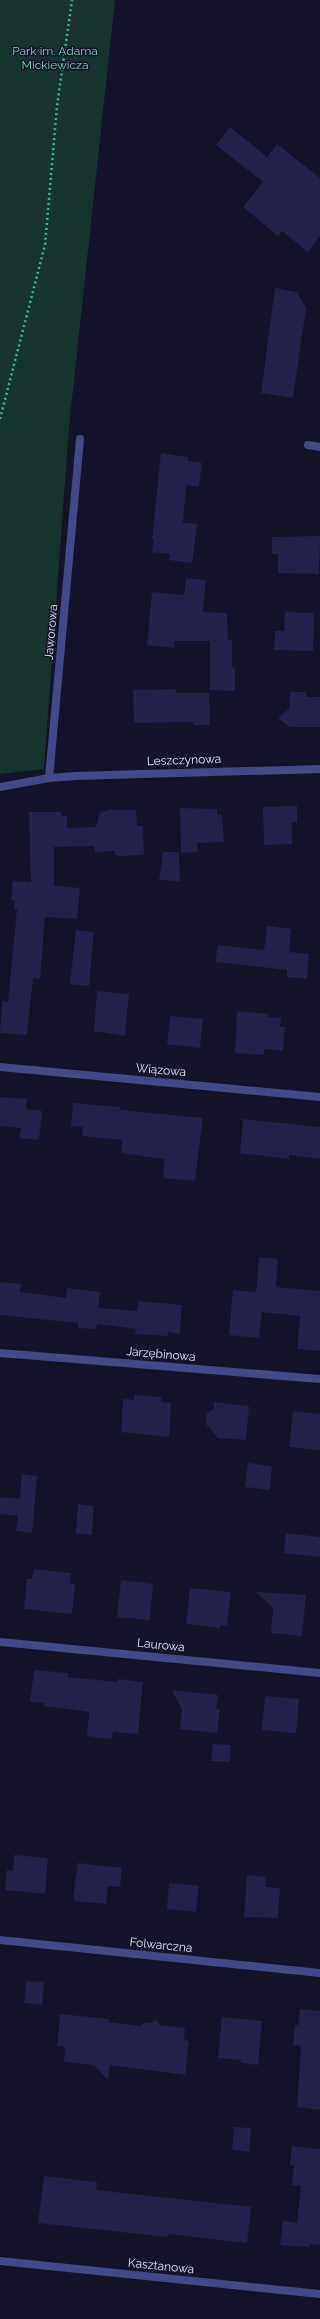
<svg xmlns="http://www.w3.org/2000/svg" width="320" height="2319" viewBox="0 0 320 2319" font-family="Raleway,sans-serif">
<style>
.green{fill:#17342f}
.building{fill:#24214a}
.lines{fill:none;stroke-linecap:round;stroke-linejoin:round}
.path{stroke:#3bb59d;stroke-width:2.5;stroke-dasharray:2 3;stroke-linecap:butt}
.lane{stroke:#424986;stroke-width:8}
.street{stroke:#424986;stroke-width:8}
.labels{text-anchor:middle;stroke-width:3;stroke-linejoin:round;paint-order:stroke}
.park-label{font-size:12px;fill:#6fd8b0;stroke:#14132a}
.street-label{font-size:12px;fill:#dfe0fd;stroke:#14132a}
</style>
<rect width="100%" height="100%" fill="#14132a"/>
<polygon class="green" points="0,0 115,0 69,427 44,769 0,774"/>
<g class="building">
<polygon points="230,127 267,157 277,144 320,178 320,236 308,252 282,231 278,236 243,207 263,182 216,145"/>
<polygon points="275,288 297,292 306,308 293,398 261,393"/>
<polygon points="161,453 188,457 188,461 202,463 199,487 186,485 183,523 197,524 192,563 169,560 170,554 152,552 154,539 152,539"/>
<polygon points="320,536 319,574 278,573 278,554 272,554 272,537"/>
<polygon points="186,578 206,580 203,612 227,613 228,640 232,640 232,667 235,668 235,691 210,690 210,641 175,641 174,648 147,645 152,592 184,595"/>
<polygon points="285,612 314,613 313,651 274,650 275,631 284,631"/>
<polygon points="176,689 176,693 209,693 210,725 193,725 193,722 134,723 133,690"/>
<polygon points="290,692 306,692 306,697 320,697 320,727 290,727 278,718 289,709"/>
<polygon points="297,806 297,822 292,822 292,844 264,845 263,807"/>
<polygon points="180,808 217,809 217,815 222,815 224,842 197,843 198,852 181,853"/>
<polygon points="109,810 136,810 137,826 143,826 144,855 120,856 115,855 115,851 95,852 94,846 54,847 54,886 80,888 77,919 45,917 40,979 33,978 27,1035 0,1033 2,1001 8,1002 17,909 14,909 15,901 11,900 13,881 31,882 29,812 61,812 61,816 67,816 67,828 96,827 100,813"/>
<polygon points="163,852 179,852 180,881 159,880"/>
<polygon points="267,926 291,929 289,952 309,954 307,979 287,977 287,970 215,962 218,945 264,950"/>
<polygon points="76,930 94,932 89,986 70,984"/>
<polygon points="97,991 129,994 125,1036 94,1031"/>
<polygon points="237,1011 268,1014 267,1017 281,1018 280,1027 285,1027 283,1051 264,1049 264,1055 235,1053"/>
<polygon points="170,1016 203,1019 200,1048 167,1044"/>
<polygon points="0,1097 27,1099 26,1109 42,1111 39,1140 19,1138 21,1128 0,1126"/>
<polygon points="73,1103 120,1107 120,1110 203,1118 195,1181 163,1178 164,1159 121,1153 122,1140 82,1136 83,1127 71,1126"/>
<polygon points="243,1119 320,1127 320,1159 289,1155 289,1159 240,1153"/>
<polygon points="259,1257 278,1259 276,1287 320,1291 320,1351 297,1349 300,1316 262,1312 259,1338 229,1335 233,1290 256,1292"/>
<polygon points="0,1282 21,1284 20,1292 66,1298 67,1288 100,1292 98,1308 137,1311 138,1301 182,1305 180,1334 168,1332 168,1336 135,1334 136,1329 97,1324 96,1329 78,1328 78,1323 0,1315"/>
<polygon points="134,1395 161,1397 161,1402 171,1403 169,1437 121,1432 123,1399 134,1400"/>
<polygon points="214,1402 249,1406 246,1440 218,1438 206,1424 207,1413 214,1408"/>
<polygon points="293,1411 320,1414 320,1450 289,1447"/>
<polygon points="248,1463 272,1466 270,1490 245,1487"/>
<polygon points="22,1474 37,1476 32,1533 16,1531 18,1516 0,1514 0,1497 20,1499"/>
<polygon points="78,1504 94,1506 92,1535 76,1533"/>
<polygon points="286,1533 320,1537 320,1557 284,1553"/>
<polygon points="34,1569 71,1573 70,1584 75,1584 72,1614 24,1609 27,1579 32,1579"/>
<polygon points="121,1580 153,1584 150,1620 117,1617"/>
<polygon points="190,1588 231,1592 227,1626 220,1625 220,1628 186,1624"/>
<polygon points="256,1592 306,1595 302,1636 271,1633 273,1608"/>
<polygon points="34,1670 68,1673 68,1677 117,1682 118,1679 143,1682 138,1734 113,1732 112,1739 87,1736 89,1712 44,1706 44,1703 30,1702"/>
<polygon points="172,1690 218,1695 216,1709 220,1709 217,1733 180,1729 182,1710"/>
<polygon points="265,1696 299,1699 296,1733 262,1730"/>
<polygon points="213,1744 231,1745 230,1762 211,1761"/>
<polygon points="14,1855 48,1858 45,1894 5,1890 7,1870 13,1871"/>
<polygon points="78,1863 122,1868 120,1887 108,1886 106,1904 75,1901 73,1897"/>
<polygon points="247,1875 266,1877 265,1887 280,1888 278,1918 244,1917"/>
<polygon points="169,1883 199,1886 196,1912 167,1909"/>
<polygon points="26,1981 44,1982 42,2005 24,2003"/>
<polygon points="300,2009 320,2011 320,2110 297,2107 301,2046 293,2045 295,2025 298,2025"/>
<polygon points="60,2014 109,2019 109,2022 140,2026 144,2023 150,2023 156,2019 160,2025 185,2028 184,2040 189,2041 185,2075 110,2065 108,2080 94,2065 64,2062 65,2047 57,2046"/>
<polygon points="222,2017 262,2021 258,2065 241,2063 241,2060 218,2058"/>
<polygon points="234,2127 251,2128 249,2152 232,2150"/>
<polygon points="292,2146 320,2149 320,2245 310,2244 310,2247 280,2245 283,2221 297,2223 301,2186 292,2185 294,2165 290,2165"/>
<polygon points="44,2176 97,2182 96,2190 251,2207 247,2243 168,2234 167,2237 38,2223"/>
</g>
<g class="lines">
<polyline class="path" points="0,419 45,245 57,106 72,0"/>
<polyline class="lane" points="308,445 320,447"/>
<g class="street">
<polyline points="49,778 80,439"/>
<polyline points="0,787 49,778 75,776 320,769"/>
<polyline points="0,1067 320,1097"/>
<polyline points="0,1353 320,1379"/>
<polyline points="0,1642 320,1673"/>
<polyline points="0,1940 320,1973"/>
<polyline points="0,2261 320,2294"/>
</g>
</g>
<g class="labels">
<g class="park-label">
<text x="55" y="55">Park im. Adama<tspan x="55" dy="14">Mickiewicza</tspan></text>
</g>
<g class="street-label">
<text transform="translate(51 632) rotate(-85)" y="4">Jaworowa</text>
<text transform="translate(184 760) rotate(-2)" y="4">Leszczynowa</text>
<text transform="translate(161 1070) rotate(5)" y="4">Wiązowa</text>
<text transform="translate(161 1354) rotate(5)" y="4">Jarzębinowa</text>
<text transform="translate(161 1645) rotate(6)" y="4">Laurowa</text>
<text transform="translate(161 1945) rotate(6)" y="4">Folwarczna</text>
<text transform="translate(161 2266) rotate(6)" y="4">Kasztanowa</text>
</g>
</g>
</svg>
